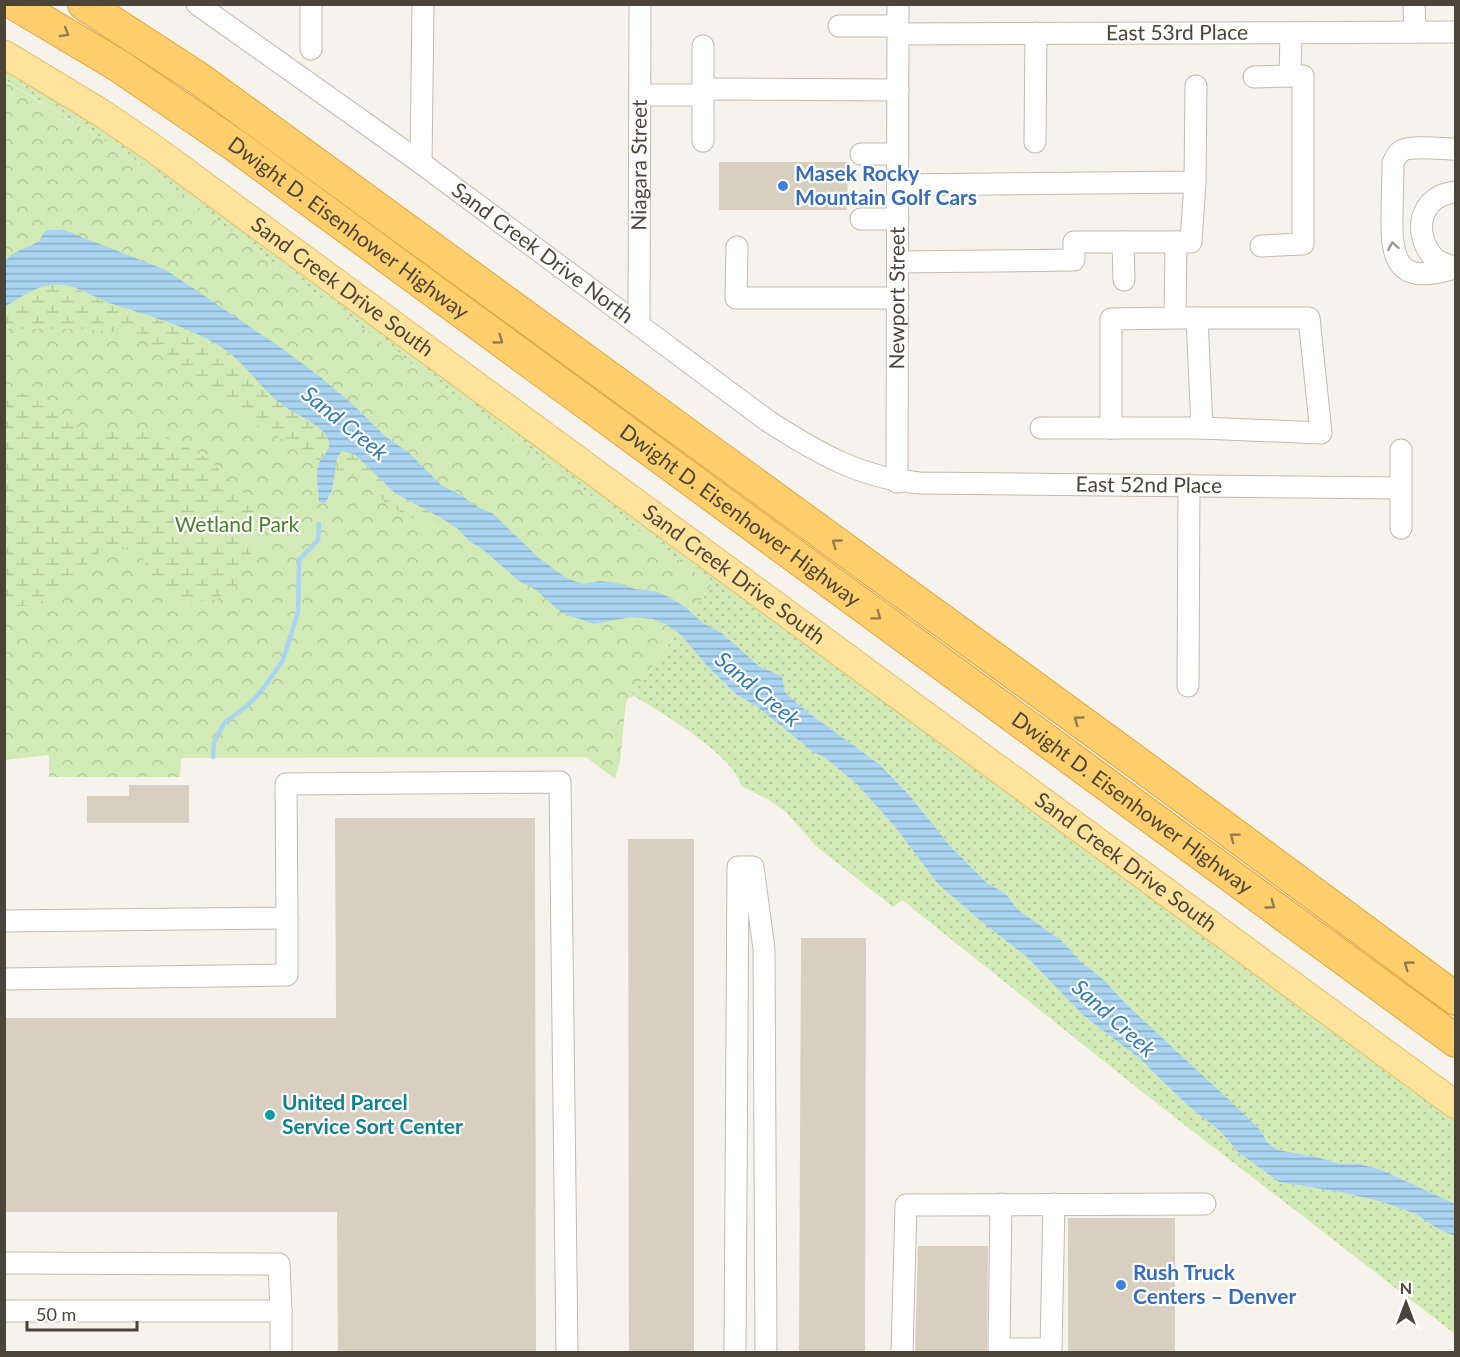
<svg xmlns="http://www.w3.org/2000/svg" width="1460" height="1357" viewBox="0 0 1460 1357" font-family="Lato,sans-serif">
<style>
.grass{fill:url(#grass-dots)}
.forest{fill:url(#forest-crowns)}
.wetland{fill:url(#wetland-marsh)}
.water{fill:url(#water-rules)}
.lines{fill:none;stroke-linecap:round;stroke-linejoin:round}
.stream{stroke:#a9d4f2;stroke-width:4.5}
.building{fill:#d8cfc1}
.minor-casing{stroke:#c2bbae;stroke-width:23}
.major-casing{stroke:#e6c16a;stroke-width:29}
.highway-casing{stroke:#e0a43c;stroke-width:34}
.minor{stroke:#fff;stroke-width:21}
.major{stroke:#ffe39c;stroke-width:27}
.highway{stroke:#ffcf6e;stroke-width:32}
.oneway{stroke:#937c4e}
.oneway2{stroke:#9c9892}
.shop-dot{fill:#3f7fe0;stroke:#fff;stroke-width:2}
.culture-dot{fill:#0f9aa8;stroke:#fff;stroke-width:2}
.labels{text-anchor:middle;stroke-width:4.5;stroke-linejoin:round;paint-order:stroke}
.street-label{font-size:21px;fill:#4b4439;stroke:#fff}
.shop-label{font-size:21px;font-weight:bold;fill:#366cbe;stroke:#fff;text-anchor:start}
.park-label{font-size:21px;fill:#4a7f2a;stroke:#fff}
.culture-label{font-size:21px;font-weight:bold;fill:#0d838f;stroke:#fff;text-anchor:start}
.water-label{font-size:22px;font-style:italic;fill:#2e7ab2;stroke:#fff}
</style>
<defs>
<pattern id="grass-dots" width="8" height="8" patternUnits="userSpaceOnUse" patternTransform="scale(1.5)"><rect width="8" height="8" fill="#d2eab5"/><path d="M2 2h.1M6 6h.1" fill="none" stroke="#b6ca9c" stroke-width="1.8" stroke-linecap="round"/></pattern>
<pattern id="forest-crowns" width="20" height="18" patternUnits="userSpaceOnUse" patternTransform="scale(1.5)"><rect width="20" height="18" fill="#d2eab5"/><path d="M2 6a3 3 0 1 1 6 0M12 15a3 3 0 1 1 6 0" fill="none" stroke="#b6ca9c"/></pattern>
<pattern id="wetland-marsh" width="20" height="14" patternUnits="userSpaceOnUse" patternTransform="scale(1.5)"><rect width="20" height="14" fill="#d2eab5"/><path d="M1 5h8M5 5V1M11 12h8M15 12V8" fill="none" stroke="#b6ca9c"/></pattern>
<pattern id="water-rules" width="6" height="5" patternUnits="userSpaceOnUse" patternTransform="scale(1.5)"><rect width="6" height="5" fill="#a9d4f2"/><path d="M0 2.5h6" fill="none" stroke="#8caec5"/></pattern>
</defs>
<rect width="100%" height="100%" fill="#f6f3ec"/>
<g class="grass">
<polygon points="4,68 119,138 1455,1120 1455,1204 1382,1170 1360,1164 1341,1164 1316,1157 1278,1150 1267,1142 1261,1131 1125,1003 1103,979 1081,962 1062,941 1017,909 1006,894 987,883 951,847 910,796 879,764 806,711 785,692 782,676 760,667 722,633 703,623 691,613 712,585 126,154 5,80"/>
<path d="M 677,633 L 682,636 L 707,666 L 737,695 L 756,706 L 813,752 L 824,757 L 856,783 L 896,828 L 938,884 L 983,923 L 1027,957 L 1083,1015 L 1140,1059 L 1185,1103 L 1220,1131 L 1238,1152 L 1279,1182 L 1340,1192 L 1383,1202 L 1416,1214 L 1438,1229 L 1455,1236 L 1455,1334 L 1150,1098 L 902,900 L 893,907 L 816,846 L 787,813 L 766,798 L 741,786 C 734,755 662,713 634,696 L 629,698 Z"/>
</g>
<polygon class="forest" points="4,80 126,154 712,585 626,702 620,761 615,779 586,757 181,758 180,777 49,777 49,755 5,760"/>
<g class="wetland">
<polygon points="50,285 72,286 107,303 166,321 223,348 241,363 259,383 305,419 320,428 329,440 329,448 318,464 311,454 292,445 243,417 204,387 165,352 134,334 82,329 5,329 5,306 35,289"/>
<polygon points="5,388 32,396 59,418 82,429 118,428 156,431 207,458 250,499 260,525 249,560 237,585 215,600 178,603 159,586 143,560 123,547 104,547 67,584 35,605 5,607"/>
<polygon points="342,451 354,454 396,494 443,519 432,525 412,518 387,505 372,487 352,475 336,475 337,458"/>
</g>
<path class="water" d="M 47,230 L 64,230 L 166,270 L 277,345 L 319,376 L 351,403 L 385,436 L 408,452 L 442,486 L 461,495 L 477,507 L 492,513 L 539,558 L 566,578 L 583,584 L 600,581 L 617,583 L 635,589 L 655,591 L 671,598 L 685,607 L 703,623 L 722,633 L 760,667 L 782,676 L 785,692 L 806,711 L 879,764 L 910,796 L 951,847 L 987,883 L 1006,894 L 1017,909 L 1062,941 L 1081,962 L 1103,979 L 1125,1003 L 1242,1112 L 1261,1131 L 1267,1142 L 1278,1150 L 1316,1157 L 1341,1164 L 1360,1164 L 1382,1170 L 1455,1204 L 1455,1236 L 1438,1229 L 1416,1214 L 1383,1202 L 1340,1192 L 1279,1182 L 1238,1152 L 1220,1131 L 1185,1103 L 1140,1059 L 1083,1015 L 1027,957 L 983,923 L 938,884 L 896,828 L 856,783 L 824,757 L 813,752 L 756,706 L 737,695 L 707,666 L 682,636 L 666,624 L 653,619 L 631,617 L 594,624 L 562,613 L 536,590 L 518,580 L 481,548 L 469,541 L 458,529 L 443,519 L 395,493 L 354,454 L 342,451 L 337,458 L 332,491 L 325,503 L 319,502 C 319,490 315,477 318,466 C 320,457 331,451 329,442 C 327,427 295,414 284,406 C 261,389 247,365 224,349 C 190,326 148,316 110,303 C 88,296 76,282 50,285 C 33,287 19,299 5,306 L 5,261 L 12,254 L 40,241 L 42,235 Z"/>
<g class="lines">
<polyline class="stream" points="213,757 214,742 225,722 247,706 263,689 283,660 298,612 299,560 318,540 319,524"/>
</g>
<g class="building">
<polygon points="719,162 848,162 847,210 719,210"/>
<polygon points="129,785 189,785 189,823 87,823 87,796 129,796"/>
<polygon points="335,818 535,818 536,1353 338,1353 337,1212 4,1212 4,1018 336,1018"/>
<polygon points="628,839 694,839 694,1353 629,1353"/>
<polygon points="801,938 866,938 865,1353 799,1353"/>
<rect x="1068" y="1218" width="107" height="135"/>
<polygon points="918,1246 988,1246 987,1353 915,1353"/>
</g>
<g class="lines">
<defs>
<g id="minor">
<path id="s1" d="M 197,4 L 421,163 L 768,421 C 816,452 862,479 920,483 L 1401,488"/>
<polyline points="311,4 311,49"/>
<polyline points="1414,4 1415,32"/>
<polyline points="839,26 898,26"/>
<path id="s2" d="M 898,34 L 1456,32"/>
<polyline points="1254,77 1290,76"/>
<polyline points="703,89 898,90"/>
<polyline points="640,95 703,95"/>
<polyline points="703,141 703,46"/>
<polyline points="1035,142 1036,33"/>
<polyline points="861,154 898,154"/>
<polyline points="421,163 423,4"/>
<polyline points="898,185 1195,182 1196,86"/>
<path d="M 1456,192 C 1419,195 1412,234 1434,258 C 1439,263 1449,265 1456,268"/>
<polyline points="861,219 898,219"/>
<polyline points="1123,242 1124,280"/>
<polyline points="1261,246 1303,244 1303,76 1290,76 1291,33"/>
<polyline points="737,247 736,298 898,298"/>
<polyline points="898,262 1074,260 1074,242 1191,242 1195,182"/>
<path d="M 1455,268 C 1405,283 1391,270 1392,219 C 1392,200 1393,182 1393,163 C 1395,159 1397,154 1401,151 C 1412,145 1442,149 1456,149"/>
<polyline points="1175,318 1309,318 1321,433 1202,428 1111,428 1111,319 1175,318 1176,242"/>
<polyline points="1197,318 1202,428"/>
<path id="s3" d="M 639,325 L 640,4"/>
<polyline points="1041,428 1111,428"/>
<polyline points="1401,450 1401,528"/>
<path id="s4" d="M 897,482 L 898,4"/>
<polyline points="1188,686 1189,485"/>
<polyline points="4,921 287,918 286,784 560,782 567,1352"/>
<polyline points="4,979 287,975 287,918"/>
<polyline points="1001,1204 999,1349 1051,1349 1054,1204"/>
<polyline points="4,1263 279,1264 281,1311"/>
<polyline points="4,1311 281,1311 281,1352"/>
<polyline points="735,1352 738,867 753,867 764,949 766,1352"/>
<polyline points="902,1352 906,1205 1205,1204"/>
</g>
<g id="major">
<path id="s5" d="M 4,54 L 100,112 L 153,148 L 1456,1105"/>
</g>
<g id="highway">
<path id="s6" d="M 15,4 L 119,66 L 236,146 L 1456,1041"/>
<polyline points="84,4 198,78 1143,767 1456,999"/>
</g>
</defs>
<use href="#minor" class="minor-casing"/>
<use href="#major" class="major-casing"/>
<use href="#highway" class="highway-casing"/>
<use href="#minor" class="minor"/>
<use href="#major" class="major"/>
<use href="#highway" class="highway"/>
</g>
<defs><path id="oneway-chevron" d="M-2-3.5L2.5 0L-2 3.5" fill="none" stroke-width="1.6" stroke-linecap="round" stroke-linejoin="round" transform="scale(1.5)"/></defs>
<g class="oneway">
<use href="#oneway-chevron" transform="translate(65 33) rotate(30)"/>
<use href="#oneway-chevron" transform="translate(499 340) rotate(36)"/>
<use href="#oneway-chevron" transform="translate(836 543) rotate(-144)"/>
<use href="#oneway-chevron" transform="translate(877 616) rotate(37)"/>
<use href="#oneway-chevron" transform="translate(1078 720) rotate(-144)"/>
<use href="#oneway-chevron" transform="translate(1234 837) rotate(-143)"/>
<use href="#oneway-chevron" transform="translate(1271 905) rotate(36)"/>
<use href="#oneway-chevron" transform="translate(1408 965) rotate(-144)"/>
</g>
<use class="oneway2" href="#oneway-chevron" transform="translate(1393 246) rotate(-100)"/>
<g class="shop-dot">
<circle cx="783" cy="186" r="6"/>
<circle cx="1121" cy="1285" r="6"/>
</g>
<circle class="culture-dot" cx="270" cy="1115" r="6"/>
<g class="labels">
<g class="street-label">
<text dy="7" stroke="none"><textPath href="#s2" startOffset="279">East 53rd Place</textPath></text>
<text dy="7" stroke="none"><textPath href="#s3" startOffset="160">Niagara Street</textPath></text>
<text dy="7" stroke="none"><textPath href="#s6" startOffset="402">Dwight D. Eisenhower Highway</textPath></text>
<text dy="7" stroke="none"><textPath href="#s1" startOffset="426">Sand Creek Drive North</textPath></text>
<text dy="7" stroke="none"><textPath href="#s5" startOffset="411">Sand Creek Drive South</textPath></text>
<text dy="7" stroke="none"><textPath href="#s4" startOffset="184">Newport Street</textPath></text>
<text dy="7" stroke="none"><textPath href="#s1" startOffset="1102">East 52nd Place</textPath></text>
<text dy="7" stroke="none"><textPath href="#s6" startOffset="888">Dwight D. Eisenhower Highway</textPath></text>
<text dy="7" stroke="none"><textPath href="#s5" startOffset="897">Sand Creek Drive South</textPath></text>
<text dy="7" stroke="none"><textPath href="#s6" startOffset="1374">Dwight D. Eisenhower Highway</textPath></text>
<text dy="7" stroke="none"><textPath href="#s5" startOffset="1383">Sand Creek Drive South</textPath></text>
</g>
<g class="shop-label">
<text x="795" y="181">Masek Rocky<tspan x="795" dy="24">Mountain Golf Cars</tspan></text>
<text x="1133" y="1280">Rush Truck<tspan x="1133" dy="24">Centers – Denver</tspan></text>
</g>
<g class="park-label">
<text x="237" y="532">Wetland Park</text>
</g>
<g class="culture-label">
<text x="282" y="1110">United Parcel<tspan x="282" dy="24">Service Sort Center</tspan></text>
</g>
<g class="water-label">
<text transform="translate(345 423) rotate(39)" y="8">Sand Creek</text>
<text transform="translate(758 689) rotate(40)" y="8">Sand Creek</text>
<text transform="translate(1114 1018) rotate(42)" y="8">Sand Creek</text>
</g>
</g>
<rect width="1460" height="1357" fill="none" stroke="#4b4439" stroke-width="12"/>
<g transform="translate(1406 1303)" stroke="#ffffff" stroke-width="4.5" paint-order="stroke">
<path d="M0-4.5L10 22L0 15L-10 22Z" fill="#4b4439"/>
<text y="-9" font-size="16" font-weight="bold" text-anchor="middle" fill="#4b4439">N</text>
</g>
<path d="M27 1321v9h110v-9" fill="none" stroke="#4b4439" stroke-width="3"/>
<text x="36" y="1321" font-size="18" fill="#4b4439" stroke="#ffffff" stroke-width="4.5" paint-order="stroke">50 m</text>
</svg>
